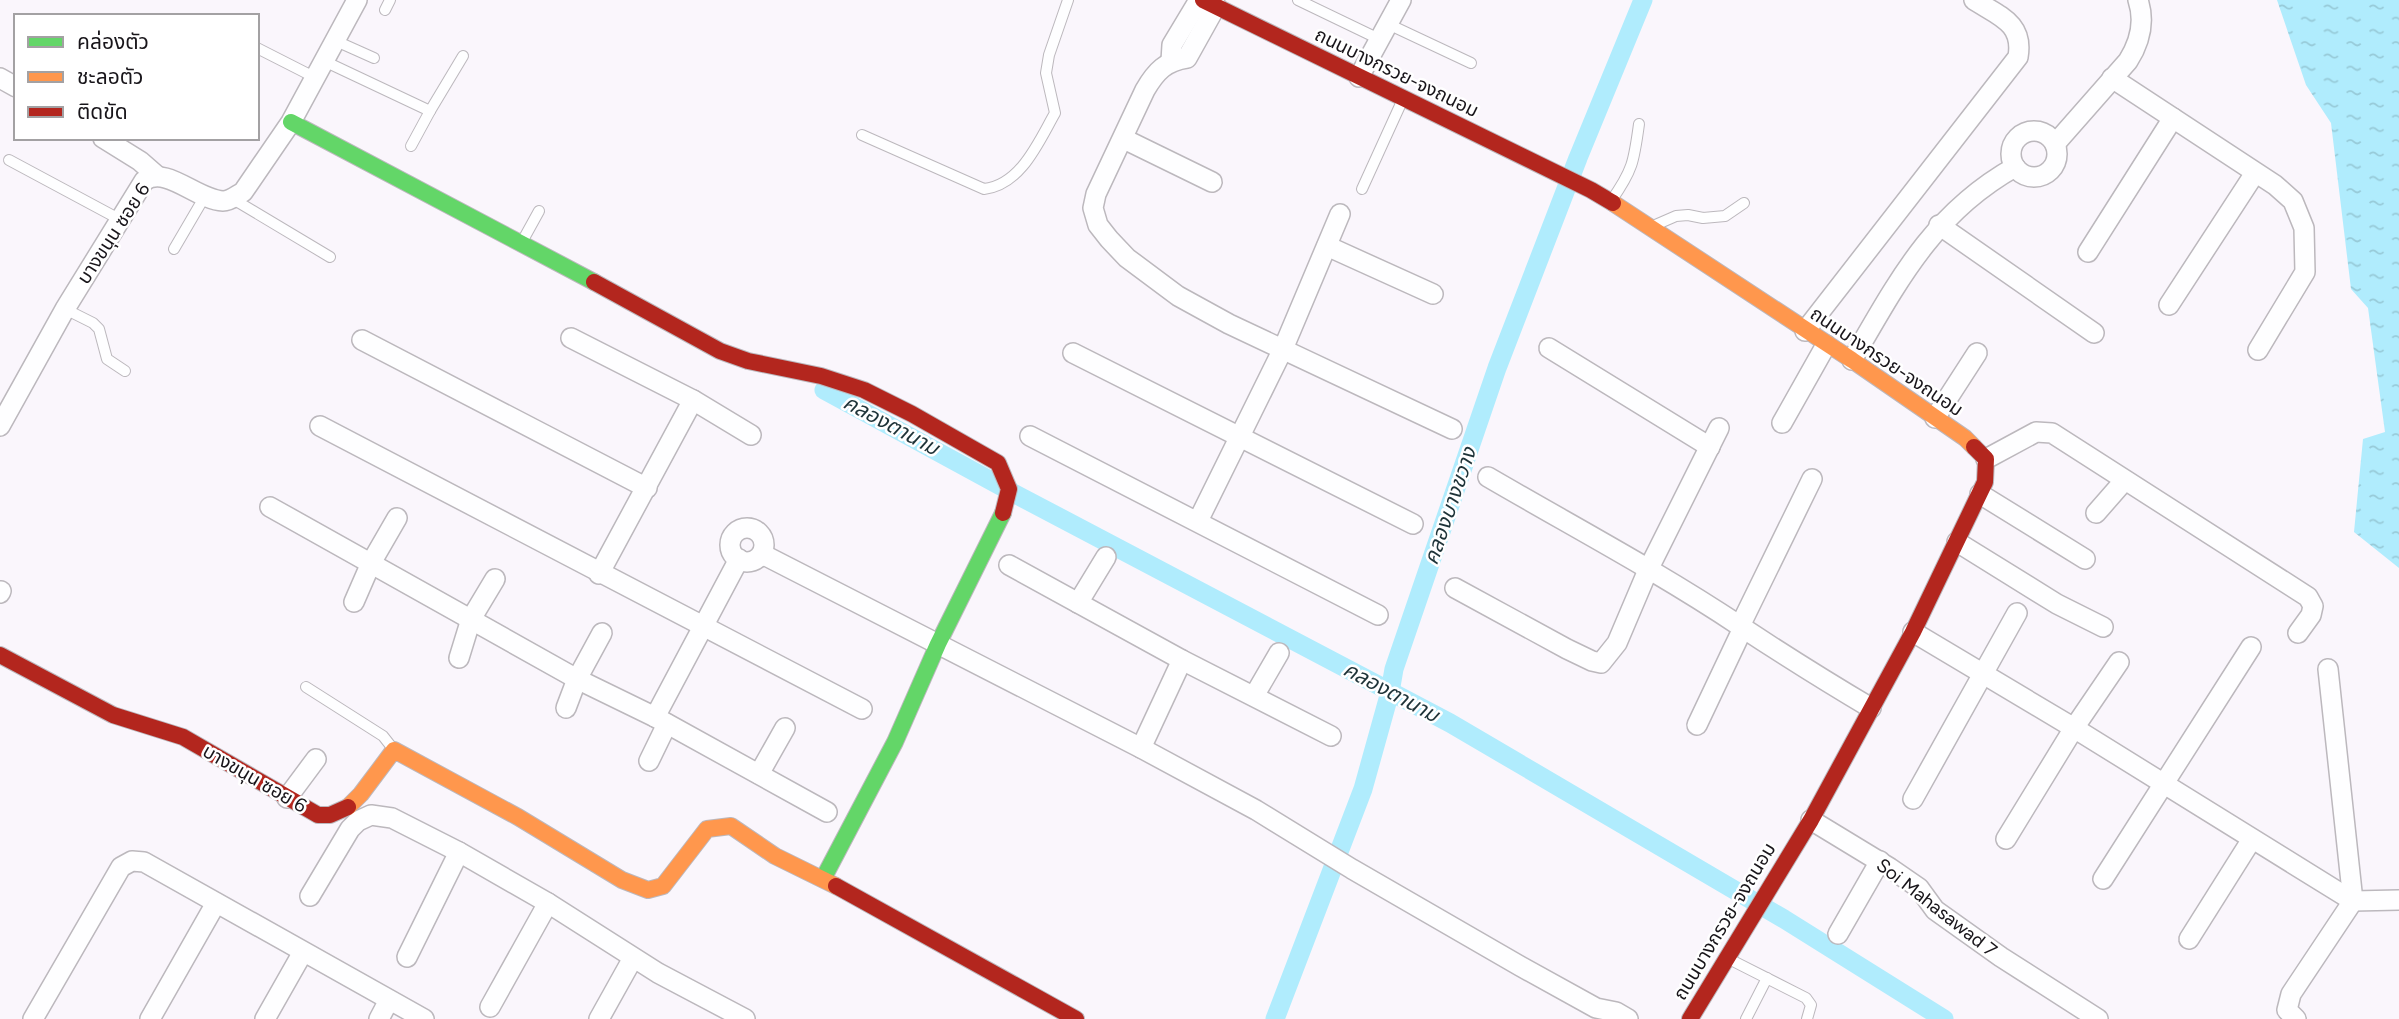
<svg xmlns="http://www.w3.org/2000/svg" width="2399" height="1019" viewBox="0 0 2399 1019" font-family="Figtree,'Noto Sans Thai',sans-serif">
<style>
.water{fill:url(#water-ripples)}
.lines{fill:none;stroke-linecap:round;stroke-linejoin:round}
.canal{stroke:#b0ecfd;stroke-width:19}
.lane-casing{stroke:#bcb8bd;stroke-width:12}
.street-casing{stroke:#bcb8bd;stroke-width:22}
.fast-casing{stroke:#bcb8bd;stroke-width:18}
.slow-casing{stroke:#bcb8bd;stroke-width:18}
.jam-casing{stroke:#bcb8bd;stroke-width:18}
.lane{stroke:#fefeff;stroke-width:10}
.street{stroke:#fefeff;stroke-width:19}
.fast{stroke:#63d668;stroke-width:16}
.slow{stroke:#ff974d;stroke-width:16}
.jam{stroke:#b3261e;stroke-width:16}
.labels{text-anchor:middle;stroke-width:5;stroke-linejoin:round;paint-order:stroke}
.street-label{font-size:19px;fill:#18151a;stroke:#fff}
.water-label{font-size:21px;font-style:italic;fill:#1e3338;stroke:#fff}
</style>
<defs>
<pattern id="water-ripples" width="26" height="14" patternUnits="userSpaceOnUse" patternTransform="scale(1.75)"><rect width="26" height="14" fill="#b0ecfd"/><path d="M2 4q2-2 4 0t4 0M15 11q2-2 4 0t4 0" fill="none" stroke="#97cad8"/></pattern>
</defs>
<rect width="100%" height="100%" fill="#faf6fc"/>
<polygon class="water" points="2277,0 2399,0 2399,568 2354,532 2363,439 2385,432 2368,308 2351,289 2331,123 2306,85"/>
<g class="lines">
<g class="canal">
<polyline points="824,390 1017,495 1450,723 1784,919 1944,1019"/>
<polyline points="1275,1019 1363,789 1390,692 1394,669 1497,368 1578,158 1643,0"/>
</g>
<defs>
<g id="lane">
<polyline points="1298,0 1379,39"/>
<polyline points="385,10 390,0"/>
<polyline points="1388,24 1471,63"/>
<polyline points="336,41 374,58"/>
<polyline points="257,48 316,78"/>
<polyline points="324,61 430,111 411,146"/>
<polyline points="430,111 463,56"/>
<path d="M 862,135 L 984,189 C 1021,185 1039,141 1055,113 L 1046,73 L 1049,55 L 1068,0"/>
<polyline points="9,160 119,219"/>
<polyline points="1362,189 1403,99"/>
<polyline points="233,199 330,257"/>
<path d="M 1611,201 C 1633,170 1634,161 1639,124"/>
<polyline points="1653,226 1676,216 1688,215 1703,218 1725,216 1744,203"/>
<polyline points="523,240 539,211"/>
<polyline points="174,249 205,196"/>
<polyline points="65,309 93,323 99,329 107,359 125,371"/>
<polyline points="306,687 383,736 394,750"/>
<polyline points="1731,960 1806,998 1811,1005 1807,1019"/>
<polyline points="1746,1019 1767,978"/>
</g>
<g id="street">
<path d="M 1216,6 L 1187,58 C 1166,61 1156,71 1145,90 L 1096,194 L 1093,208 L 1098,225 L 1109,239 L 1127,258 L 1178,296 L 1229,324 L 1452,429"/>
<polyline points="1171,61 1172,45 1199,0"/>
<polyline points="1359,77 1401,0"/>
<polyline points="0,78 16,87"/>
<polyline points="2112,78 2275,185 2293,201 2304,228 2305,272 2258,350"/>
<circle cx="2034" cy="154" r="23"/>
<polyline points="103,138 140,161 156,175"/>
<polyline points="1124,139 1212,182"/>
<path d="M 2055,144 L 2128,61 C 2140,42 2145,21 2138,0"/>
<polyline points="1939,225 2094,333"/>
<polyline points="1327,246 1433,294"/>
<polyline points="2088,252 2173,118"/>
<polyline points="2169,305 2255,173"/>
<path d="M 1805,331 L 2018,57 C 2024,23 1999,16 1974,0"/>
<polyline points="571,338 693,400 751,435"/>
<polyline points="362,340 647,488"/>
<polyline points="1549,348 1710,447"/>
<polyline points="1073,353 1413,524"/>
<path d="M 1852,360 C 1898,281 1933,213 2015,167"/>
<polyline points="1935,418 1977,353"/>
<polyline points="1782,423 1826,345"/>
<path d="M 0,426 L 65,309 L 144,181 C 166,165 197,200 223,201 C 230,201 237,195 243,192 L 291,122 L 357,0"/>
<polyline points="320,426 862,709"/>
<polyline points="1030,436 1378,615"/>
<polyline points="1986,459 2036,432 2052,433 2308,597 2313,606 2311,615 2298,633"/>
<path d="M 1488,477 C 1572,526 1659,572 1740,626 C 1784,655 1827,682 1871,708"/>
<polyline points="1980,494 2085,559"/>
<polyline points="270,507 577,679 655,717 827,812"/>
<polyline points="2096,513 2124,481"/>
<polyline points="1198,521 1283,349 1340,214"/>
<circle cx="747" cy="545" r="17"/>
<polyline points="1957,542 2057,604 2103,627"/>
<polyline points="762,554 1141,748 1256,810 1352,869 1520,966 1596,1008 1616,1012 1628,1019"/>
<polyline points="1009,565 1182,660 1331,736"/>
<polyline points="599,574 693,400"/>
<polyline points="1455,588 1567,649 1592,661 1601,663 1617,643 1648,570 1719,428"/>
<polyline points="0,593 1,591"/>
<polyline points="354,602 371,563 397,518"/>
<polyline points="1078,603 1106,557"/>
<polyline points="1740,626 1812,479"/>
<polyline points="1913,632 2074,728 2353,901 2399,900"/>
<polyline points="459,658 471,619 495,579"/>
<polyline points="1254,696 1279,653"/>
<polyline points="566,708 577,679 602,633"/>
<polyline points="655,717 739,559"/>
<polyline points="1697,725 1743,628"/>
<polyline points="1141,748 1182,660"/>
<polyline points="649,761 667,724"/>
<polyline points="759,774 785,728"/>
<polyline points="287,798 316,759"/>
<polyline points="1913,799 2017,613"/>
<polyline points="1811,820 1890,868 1919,888 1935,910 2001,957 2098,1019"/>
<polyline points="2006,839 2074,728 2119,662"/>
<polyline points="2103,879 2251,647"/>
<polyline points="310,896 350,829 358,821 371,815 392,818 459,852 548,903 658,973 745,1019"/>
<polyline points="1838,934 1880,861"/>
<polyline points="2189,939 2252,839"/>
<polyline points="407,957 459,852"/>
<polyline points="490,1007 548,903"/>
<polyline points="33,1019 121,867 132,861 144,862 424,1019"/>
<polyline points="150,1019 216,903"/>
<polyline points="265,1019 303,952"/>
<polyline points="379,1019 389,1000"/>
<polyline points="599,1019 633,958"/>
<polyline points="2296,1019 2287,1010 2291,994 2353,901 2328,669"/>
</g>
<g id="fast">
<polyline points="291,122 594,282"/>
<polyline points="823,879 895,742 938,644 1003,513"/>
</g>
<g id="slow">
<polyline points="1613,203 1852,360 1965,438 1974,447"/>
<polyline points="348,807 361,794 394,750 518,817 622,880 648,890 663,886 707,829 731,826 775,856 836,886"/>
</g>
<g id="jam">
<polyline points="1203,0 1591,190 1613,203"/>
<polyline points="594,282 720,351 748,361 821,376 864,390 912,414 998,463 1009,489 1003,513"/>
<polyline points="0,655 113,715 183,737 318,815 330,815 348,807"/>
<polyline points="836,886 1076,1019"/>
<polyline points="1690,1019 1811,820 1913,632 1985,482 1986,459 1974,447"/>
</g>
</defs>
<use href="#lane" class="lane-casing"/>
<use href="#street" class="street-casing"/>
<use href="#fast" class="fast-casing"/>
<use href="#slow" class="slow-casing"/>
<use href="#jam" class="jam-casing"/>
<use href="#lane" class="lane"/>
<use href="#street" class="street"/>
<use href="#fast" class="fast"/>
<use href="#slow" class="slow"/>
<use href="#jam" class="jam"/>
</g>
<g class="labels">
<g class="street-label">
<text transform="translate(1397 72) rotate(26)" y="7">ถนนบางกรวย-จงถนอม</text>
<text transform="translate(113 233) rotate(-57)" y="7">บางขนุน ซอย 6</text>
<text transform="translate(1887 361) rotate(34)" y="7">ถนนบางกรวย-จงถนอม</text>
<text transform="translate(255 778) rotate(30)" y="7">บางขนุน ซอย 6</text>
<text transform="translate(1937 907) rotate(38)" y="7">Soi Mahasawad 7</text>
<text transform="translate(1724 921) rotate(-59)" y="7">ถนนบางกรวย-จงถนอม</text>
</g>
<g class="water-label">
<text transform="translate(891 425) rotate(28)" y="7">คลองตานาม</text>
<text transform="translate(1450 506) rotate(-71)" y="7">คลองบางขวาง</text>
<text transform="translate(1391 692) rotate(28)" y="7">คลองตานาม</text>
</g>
</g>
<rect x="14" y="14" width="245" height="126" fill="#ffffff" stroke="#a3a1a3" stroke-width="2"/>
<rect x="28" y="37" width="35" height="10" fill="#63d668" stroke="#a3a1a3" stroke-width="2"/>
<text x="77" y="49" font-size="21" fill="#18151a">คล่องตัว</text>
<rect x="28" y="72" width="35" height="10" fill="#ff974d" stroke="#a3a1a3" stroke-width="2"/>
<text x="77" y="84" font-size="21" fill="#18151a">ชะลอตัว</text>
<rect x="28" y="107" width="35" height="10" fill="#b3261e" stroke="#a3a1a3" stroke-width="2"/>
<text x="77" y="119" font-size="21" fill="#18151a">ติดขัด</text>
</svg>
